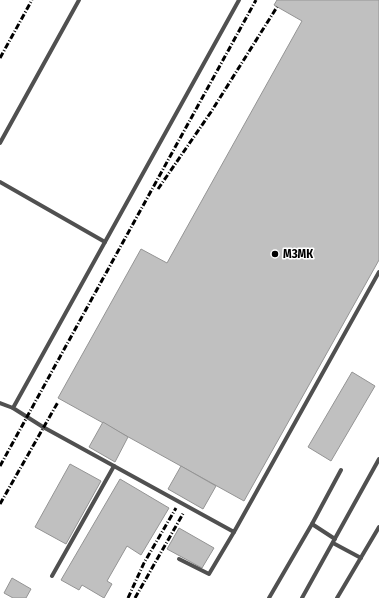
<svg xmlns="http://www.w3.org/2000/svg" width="379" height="598" viewBox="0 0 379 598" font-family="'Fira Sans Condensed',sans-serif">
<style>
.building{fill:#c0c0c0;stroke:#949494}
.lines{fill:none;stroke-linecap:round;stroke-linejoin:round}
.lane{stroke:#505050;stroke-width:4}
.rail{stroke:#000;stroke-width:3;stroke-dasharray:6 2 1 2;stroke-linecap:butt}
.poi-dot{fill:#000;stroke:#fff;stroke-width:1.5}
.labels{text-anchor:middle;stroke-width:3;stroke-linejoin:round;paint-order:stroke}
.poi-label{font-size:12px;font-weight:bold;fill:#000;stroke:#fff;text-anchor:start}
</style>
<rect width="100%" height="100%" fill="#fff"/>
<g class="building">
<polygon points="277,0 379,0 379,260 244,501 58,398 141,249 167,263 302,21 274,5"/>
<polygon points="352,372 375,386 331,461 308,447"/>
<polygon points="103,422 128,437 115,462 89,447"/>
<polygon points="70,464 101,481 66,544 35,527"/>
<polygon points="181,466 216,486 203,509 168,489"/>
<polygon points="120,479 169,508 141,555 127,546 107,581 112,584 104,598 82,585 79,590 61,580"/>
<polygon points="179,528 214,548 202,568 167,549"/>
<polygon points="12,578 31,589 26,598 13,598 4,593"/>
</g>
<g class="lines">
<g class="lane">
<polyline points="239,0 13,408 43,427 234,532 379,272"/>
<polyline points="0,143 79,0"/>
<polyline points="0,182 105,242"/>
<polyline points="0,403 13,408"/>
<polyline points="312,524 335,539"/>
<polyline points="333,543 361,558"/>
<polyline points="179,559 209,574 234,532"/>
<polyline points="52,576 114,466"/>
<polyline points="269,598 312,524 341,470"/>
<polyline points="302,598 379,459"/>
<polyline points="337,598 379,527"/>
</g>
<g class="rail">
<polyline points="0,58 32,0"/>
<polyline points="158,189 211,112 277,7"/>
<polyline points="0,466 256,0"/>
<polyline points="0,504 58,402"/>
<polyline points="128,598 144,563 176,508"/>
<polyline points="135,598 184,512"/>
</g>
</g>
<circle class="poi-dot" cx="275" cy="254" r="4"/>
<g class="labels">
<g class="poi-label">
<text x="283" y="258">МЗМК</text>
</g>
</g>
</svg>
